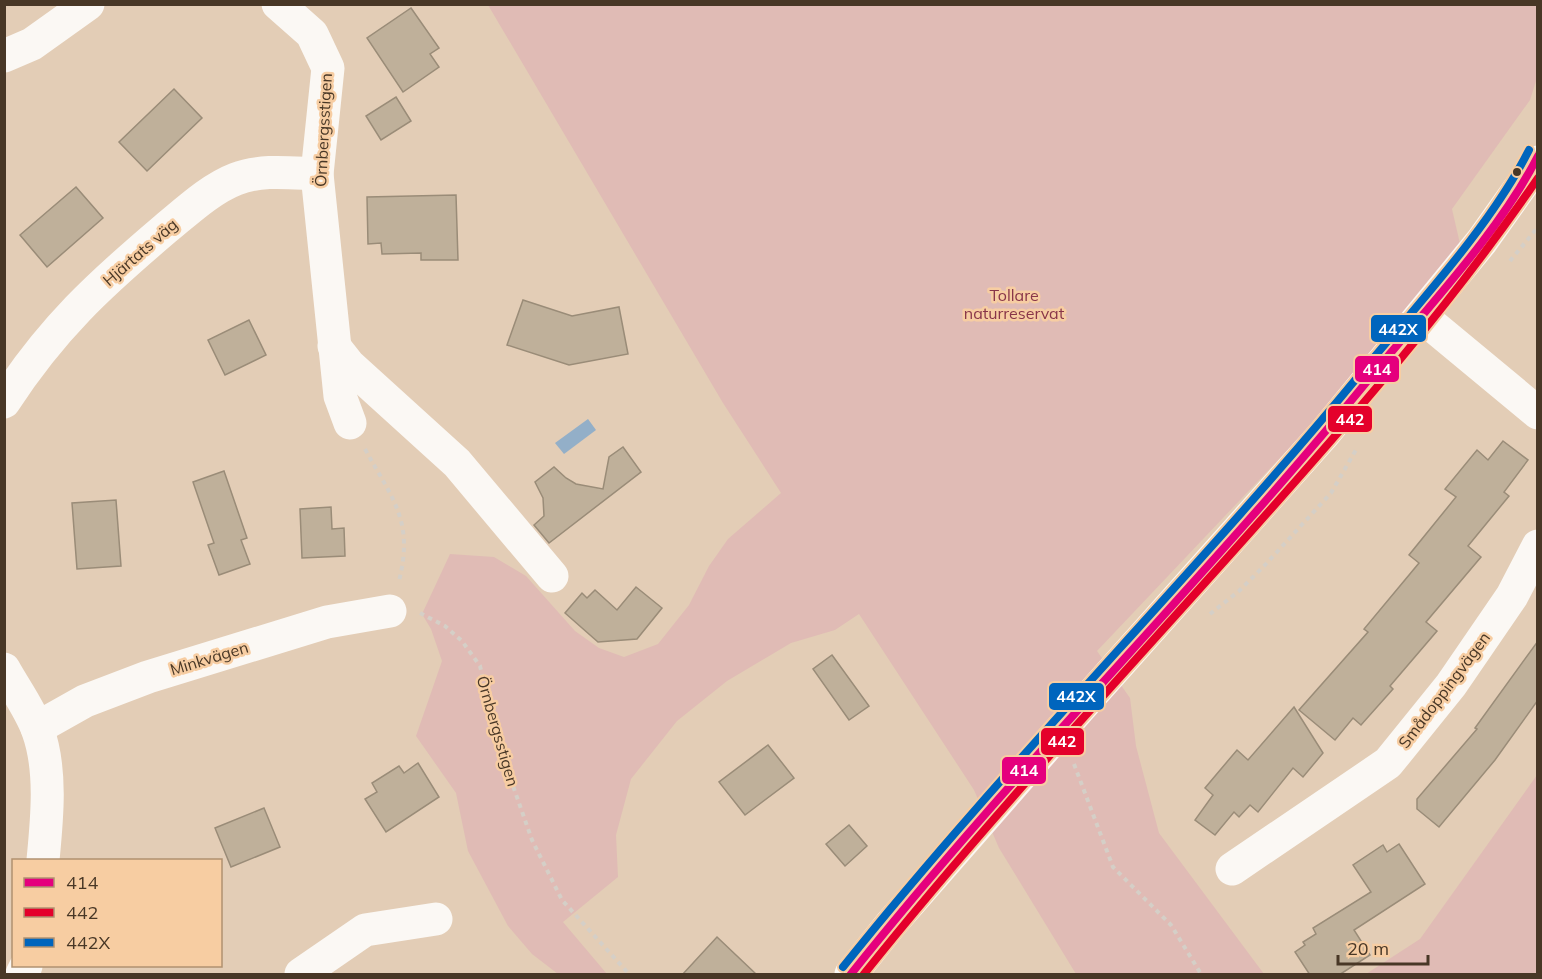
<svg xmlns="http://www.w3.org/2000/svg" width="1542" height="979" viewBox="0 0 1542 979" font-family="Mulish,sans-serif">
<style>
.green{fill:#e0bbb5}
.water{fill:#93afc8}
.building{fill:#bfb09a;stroke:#9a8c78;stroke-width:1.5}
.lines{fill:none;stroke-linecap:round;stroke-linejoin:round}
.path{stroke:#d5cfc7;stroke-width:4;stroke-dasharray:4.5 4.5;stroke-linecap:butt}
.minor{stroke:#fbf8f4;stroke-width:33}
.bus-1-casing{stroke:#f7cda2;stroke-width:12}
.bus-2-casing{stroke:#f7cda2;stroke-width:12}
.bus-3-casing{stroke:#f7cda2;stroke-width:12}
.bus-1{stroke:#e5007d;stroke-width:8}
.bus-2{stroke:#e4002b;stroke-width:8}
.bus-3{stroke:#0065bd;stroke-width:8}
.bus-dot{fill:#483726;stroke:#f7cda2;stroke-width:2}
.labels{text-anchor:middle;stroke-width:5;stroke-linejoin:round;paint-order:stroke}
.street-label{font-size:16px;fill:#483726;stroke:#f7cda2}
.park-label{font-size:16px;fill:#883549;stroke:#f7cda2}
.line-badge{stroke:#f7cda2;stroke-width:2}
.badge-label{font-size:16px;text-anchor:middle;font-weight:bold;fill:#fff}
</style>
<rect width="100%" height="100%" fill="#e3cdb6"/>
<g class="green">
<polygon points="488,5 1537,5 1537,78 1530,100 1452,209 1461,248 1386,346 1097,651 1130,698 1136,746 1159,833 1264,974 1076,974 999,848 974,790 859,614 835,630 791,643 727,681 677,721 631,779 616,835 618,877 563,922 607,974 558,974 532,954 508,926 468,851 456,793 416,736 442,661 431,629 422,614 450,554 494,557 526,576 575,631 599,648 624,657 658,644 689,605 709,566 728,539 781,493 723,403"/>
<polygon points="1537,775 1537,974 1366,974 1420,939"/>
</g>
<polygon class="water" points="588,419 596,430 564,454 555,443"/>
<g class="building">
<polygon points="411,8 439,48 430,54 439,67 403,92 367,38"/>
<polygon points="174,89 202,118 147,171 119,142"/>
<polygon points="396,97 411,121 381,140 366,116"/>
<polygon points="76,187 103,218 47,267 20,235"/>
<polygon points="456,195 458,260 421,260 421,253 382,254 381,243 368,244 367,197"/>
<polygon points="523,300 572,316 619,307 628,354 569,365 507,345"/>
<polygon points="249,320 266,355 225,375 208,340"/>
<polygon points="1503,441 1528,460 1504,492 1509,496 1468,546 1481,557 1426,622 1437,631 1390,686 1393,689 1361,725 1353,718 1335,740 1299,710 1368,632 1364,629 1419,563 1409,555 1456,497 1445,489 1477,450 1488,460"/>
<polygon points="623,447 641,472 549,543 534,525 544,516 543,498 535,482 554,467 566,478 576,484 603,489 609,457"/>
<polygon points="224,471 247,538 241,540 250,564 219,575 208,545 214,543 193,482"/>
<polygon points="116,500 121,566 77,569 72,503"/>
<polygon points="331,507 332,529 344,528 345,556 302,558 300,509"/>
<polygon points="636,587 662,608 637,639 598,642 565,613 582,593 587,598 595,590 617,610"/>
<polygon points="1538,641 1538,700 1495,760 1439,827 1417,809 1417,799 1477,729 1475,728"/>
<polygon points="832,655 869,706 849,720 813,669"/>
<polygon points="1294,707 1323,753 1303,777 1293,768 1258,812 1250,805 1239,817 1234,812 1215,835 1195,820 1213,795 1205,788 1237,750 1248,760"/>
<polygon points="768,745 794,778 745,815 719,782"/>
<polygon points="418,763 439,797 386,832 365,799 377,792 372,783 399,766 404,773"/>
<polygon points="264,808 280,847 231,867 215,828"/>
<polygon points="849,825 867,846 845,866 826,844"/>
<polygon points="1399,844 1425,884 1354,930 1370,955 1339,975 1310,975 1295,952 1305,945 1303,942 1316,934 1313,928 1371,892 1353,865 1383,845 1387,852"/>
<polygon points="717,937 757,975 682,975"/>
</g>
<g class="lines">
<g class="path">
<polyline points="1510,261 1538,227"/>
<path d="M 365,449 C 393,500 414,521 399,581"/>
<polyline points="420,613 445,626 462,641 480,666 499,746 532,840 562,900 629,974"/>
<polyline points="1210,614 1239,591 1265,565 1331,493 1357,448"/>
<polyline points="1074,764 1113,867 1171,925 1201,974"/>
</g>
<g class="minor">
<polyline points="278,4 312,34 328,68 317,174 340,396 350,423"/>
<polyline points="4,56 32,44 88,4"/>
<polyline points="1421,316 1538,413"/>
<polyline points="334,346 349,365 457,463 552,576"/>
<path d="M 4,402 C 52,328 99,285 165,229 C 186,212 210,189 236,179 C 261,169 291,173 317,174"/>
<path d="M 4,669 C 15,689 30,709 38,731 C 52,770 47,819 43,860"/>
<polyline points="37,728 85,701 148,677 327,622 390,611"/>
<polyline points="1232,869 1388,763 1451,685 1512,596 1538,546"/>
<polyline points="22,974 26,966"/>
<polyline points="301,974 365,930 436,919"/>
<polyline points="851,974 891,924 1079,709 1324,434 1482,241 1538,162"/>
</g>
<defs>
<path id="bus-1" d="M 851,974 C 1015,768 1203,582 1369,379 C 1424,311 1499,233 1538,156"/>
<path id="bus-2" d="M 864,974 C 987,820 1123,675 1254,528 C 1354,416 1453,302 1538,178"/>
<path id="bus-3" d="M 843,967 C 1007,762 1194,576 1361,373 C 1416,306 1490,227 1529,150"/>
</defs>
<use href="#bus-1" class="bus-1-casing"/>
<use href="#bus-2" class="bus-2-casing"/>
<use href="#bus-3" class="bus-3-casing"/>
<use href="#bus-1" class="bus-1"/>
<use href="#bus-2" class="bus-2"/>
<use href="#bus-3" class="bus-3"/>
</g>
<circle class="bus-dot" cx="1517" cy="172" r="5"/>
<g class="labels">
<g class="street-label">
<text transform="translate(323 130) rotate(-87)" y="6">Örnbergsstigen</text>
<text transform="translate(140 252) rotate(-41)" y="6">Hjärtats väg</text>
<text transform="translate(209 658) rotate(-17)" y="6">Minkvägen</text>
<text transform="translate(1444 690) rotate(-53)" y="6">Smådoppingvägen</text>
<text transform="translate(498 731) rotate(74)" y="6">Örnbergsstigen</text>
</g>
<g class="park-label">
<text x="1014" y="301">Tollare<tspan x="1014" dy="18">naturreservat</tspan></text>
</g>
</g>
<g class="line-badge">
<rect x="1370" y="314" width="57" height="29" rx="6" fill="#0065bd"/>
<rect x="1354" y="355" width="46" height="28" rx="6" fill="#e5007d"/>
<rect x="1327" y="405" width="46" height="28" rx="6" fill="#e4002b"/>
<rect x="1048" y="682" width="57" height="29" rx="6" fill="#0065bd"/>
<rect x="1040" y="727" width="45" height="29" rx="6" fill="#e4002b"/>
<rect x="1001" y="756" width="46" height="29" rx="6" fill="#e5007d"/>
</g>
<g class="badge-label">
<text x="1398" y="335">442X</text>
<text x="1377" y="375">414</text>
<text x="1350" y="425">442</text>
<text x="1076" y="702">442X</text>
<text x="1062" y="747">442</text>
<text x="1024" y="776">414</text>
</g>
<rect width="1542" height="979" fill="none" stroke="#483726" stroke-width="12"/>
<rect x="12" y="859" width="210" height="108" fill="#f7cda2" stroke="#b19170" stroke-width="1.5"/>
<rect x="24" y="878" width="30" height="9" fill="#e5007d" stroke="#b19170" stroke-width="1.5"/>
<text x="66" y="889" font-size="18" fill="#483726">414</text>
<rect x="24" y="908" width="30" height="9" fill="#e4002b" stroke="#b19170" stroke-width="1.5"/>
<text x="66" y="919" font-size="18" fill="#483726">442</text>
<rect x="24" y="938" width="30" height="9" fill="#0065bd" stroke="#b19170" stroke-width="1.5"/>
<text x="66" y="949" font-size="18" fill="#483726">442X</text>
<path d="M1338 955v9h90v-9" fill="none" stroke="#483726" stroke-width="3"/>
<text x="1347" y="955" font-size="18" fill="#483726" stroke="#f7cda2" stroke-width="4.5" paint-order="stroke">20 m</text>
</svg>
